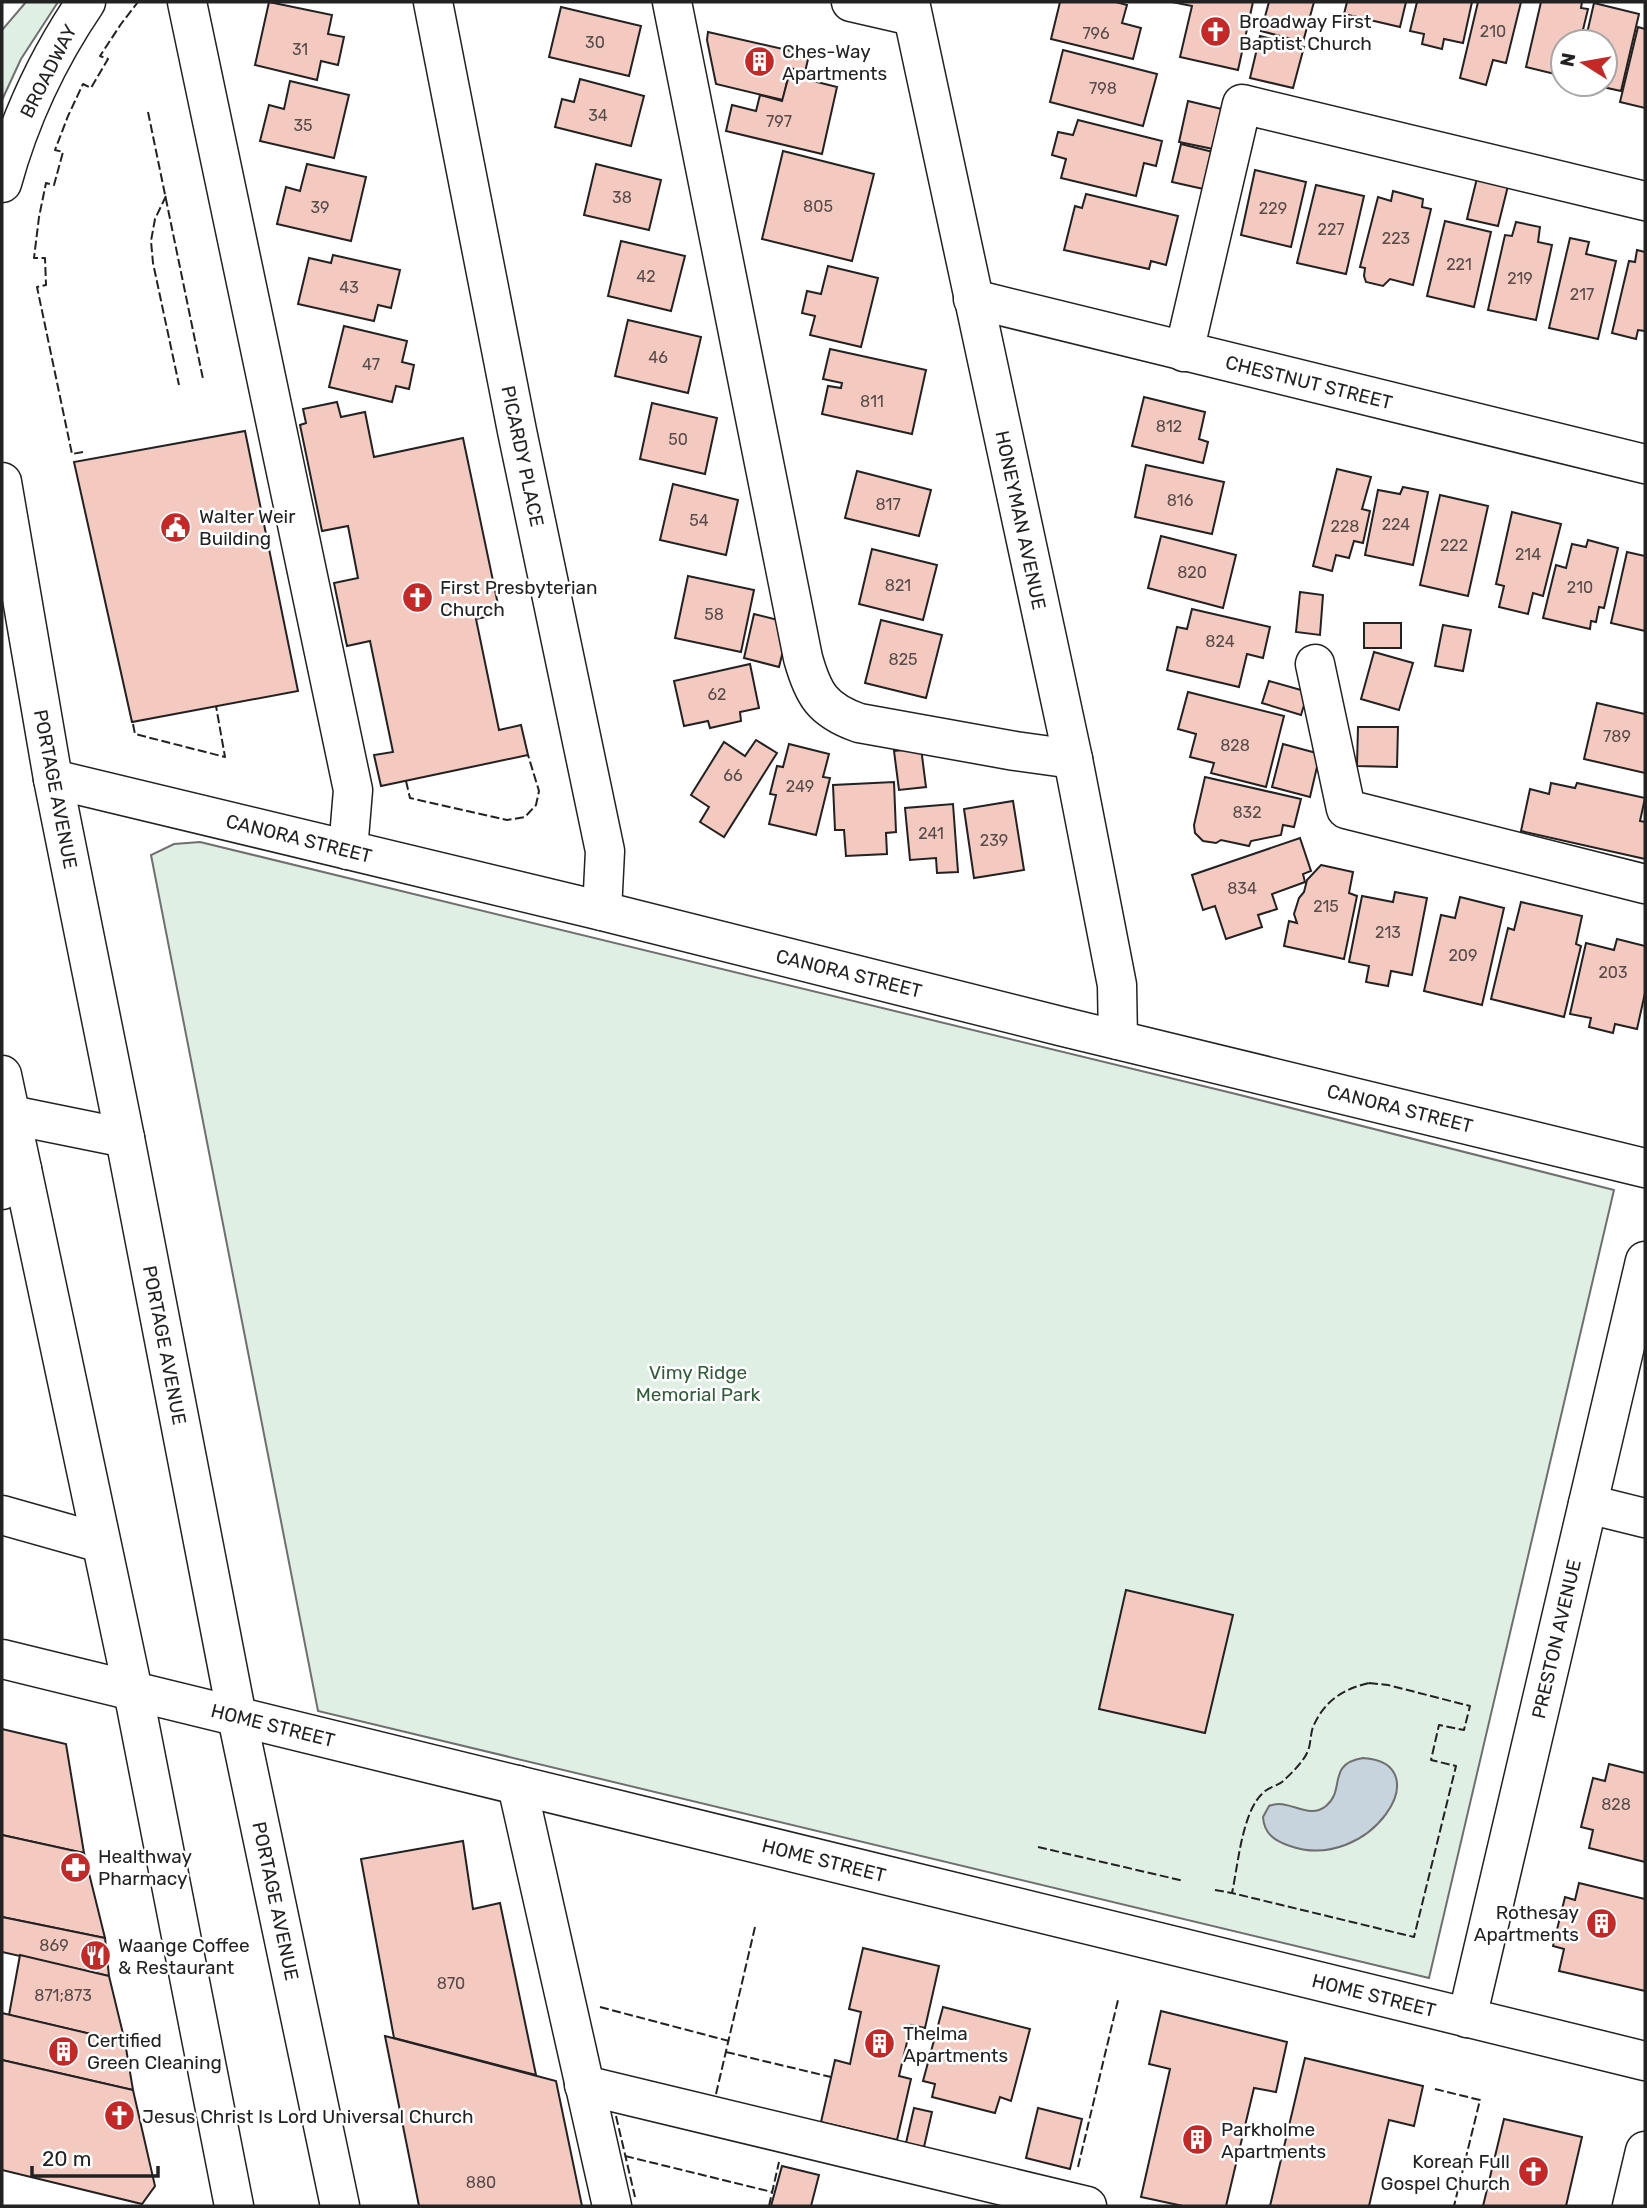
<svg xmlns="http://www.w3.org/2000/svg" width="1647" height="2208" viewBox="0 0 1647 2208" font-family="Rubik,sans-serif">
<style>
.green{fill:#e0efe3;stroke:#6f6f6f;stroke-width:2}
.water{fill:#c7d3dd;stroke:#6f6f6f;stroke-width:2}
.building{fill:#f3c9c0;stroke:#222;stroke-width:2}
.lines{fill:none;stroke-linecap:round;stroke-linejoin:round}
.minor-casing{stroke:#222;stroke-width:41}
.highway-casing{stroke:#222;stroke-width:41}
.minor{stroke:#fff;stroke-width:38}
.highway{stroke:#fff;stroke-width:38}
.fence{stroke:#222;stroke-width:2;stroke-dasharray:9 3.5;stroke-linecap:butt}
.labels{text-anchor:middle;stroke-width:5;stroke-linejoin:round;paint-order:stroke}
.number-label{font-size:16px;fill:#564c4a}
.poi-label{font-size:19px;fill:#222;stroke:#fff;text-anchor:start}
.street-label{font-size:19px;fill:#222;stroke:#fff}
.park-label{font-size:19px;fill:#2f5e38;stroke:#fff}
</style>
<rect width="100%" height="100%" fill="#fff"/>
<g class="green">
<polygon points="26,2 58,2 21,59 2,100 2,30"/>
<polygon points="200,842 1236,1094 1614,1190 1429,1978 318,1711 151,855 174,844"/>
</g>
<path class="water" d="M 1363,1758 C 1442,1763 1369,1874 1290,1846 C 1275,1841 1264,1834 1263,1817 L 1269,1806 C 1288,1797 1308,1821 1326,1806 C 1346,1790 1326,1764 1363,1758 Z"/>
<g class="building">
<polygon points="269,2 332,15 328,34 344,37 338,65 321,61 317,80 255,65"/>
<polygon points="1060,2 1116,2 1127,5 1122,23 1141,28 1133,59 1051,39"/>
<polygon points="1172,2 1253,2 1238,70 1180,57 1192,6"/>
<polygon points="1269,2 1314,2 1303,42 1261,31"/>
<polygon points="1347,2 1406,2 1400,27 1344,14"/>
<polygon points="1417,2 1472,2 1463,43 1444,39 1442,49 1422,44 1424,34 1410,31"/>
<polygon points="1478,2 1521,2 1506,63 1493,60 1486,85 1460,78"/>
<polygon points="1541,2 1582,2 1581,8 1588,9 1580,42 1563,42 1563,76 1526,67"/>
<polygon points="1594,3 1639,14 1621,91 1589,84 1605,84 1605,42 1585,42"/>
<polygon points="561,7 641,26 629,76 549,57"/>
<polygon points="1638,27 1645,29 1645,108 1620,102"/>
<polygon points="708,32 809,55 805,72 790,68 783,100 716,84 707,40"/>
<polygon points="1260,36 1304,47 1293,88 1250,78"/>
<polygon points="1063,50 1157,74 1143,126 1050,102"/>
<polygon points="789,75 837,87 822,154 726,131 732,105 756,111 760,95 782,101"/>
<polygon points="580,79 644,96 631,146 555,127 562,99 574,102"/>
<polygon points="290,81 349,95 334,158 260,141 269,105 284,109"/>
<polygon points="1188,101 1226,110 1218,150 1179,142"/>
<polygon points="1078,120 1162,141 1156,166 1144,163 1136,196 1061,178 1066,159 1052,155 1058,132 1073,135"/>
<polygon points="1181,144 1217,153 1208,190 1172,182"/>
<polygon points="783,151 874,174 852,261 762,239"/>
<polygon points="307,164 366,177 351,241 277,224 286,187 300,191"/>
<polygon points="596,164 661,180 649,230 584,215"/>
<polygon points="1255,170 1306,182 1291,247 1241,235"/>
<polygon points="1478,174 1509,182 1498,226 1467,219"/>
<polygon points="1316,185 1364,196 1346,274 1297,263"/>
<polygon points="1393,191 1423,199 1422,207 1431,209 1413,285 1390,279 1383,286 1366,282 1364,276 1365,268 1360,267 1378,197 1391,201"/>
<polygon points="1086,194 1178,216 1166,265 1151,261 1149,269 1064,250 1075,206 1082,208"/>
<polygon points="1445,221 1491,232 1474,307 1427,296"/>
<polygon points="1516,222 1540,227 1538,242 1552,245 1536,320 1488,310 1505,235 1512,236"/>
<polygon points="1570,238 1589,242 1586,254 1616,261 1598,339 1549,328"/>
<polygon points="621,241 685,256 671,311 608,296"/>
<polygon points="1637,250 1645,252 1645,331 1638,330 1636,339 1612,333 1629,261 1635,262"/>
<polygon points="333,255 400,270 391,308 378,305 374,321 298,304 309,258 331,263"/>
<polygon points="828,266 878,278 861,347 810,335 815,316 802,313 807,291 821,294"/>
<polygon points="628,320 701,337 688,393 615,376"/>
<polygon points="344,326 407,341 402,362 414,365 409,389 396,386 392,402 329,387"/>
<polygon points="830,349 926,370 912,434 822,414 828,386 841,388 842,383 823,379"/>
<polygon points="1144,397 1205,412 1199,439 1208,442 1203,463 1132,446"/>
<polygon points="337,402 341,417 365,412 374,457 463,438 500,614 476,619 499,730 521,725 528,755 381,786 374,755 393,752 370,641 347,646 334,583 358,578 348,526 322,531 300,425 306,423 303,409"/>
<polygon points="652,403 717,418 705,474 640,459"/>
<polygon points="245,431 298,691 132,722 74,462"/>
<polygon points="1146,465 1224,482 1212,534 1135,517"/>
<polygon points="1337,469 1371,477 1362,509 1370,511 1363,543 1354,541 1349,558 1336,555 1332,571 1313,566"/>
<polygon points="857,471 931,490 919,536 845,518"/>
<polygon points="673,484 738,500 726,555 660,540"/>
<polygon points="1403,487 1428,492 1413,565 1365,555 1378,490 1400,494"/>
<polygon points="1440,495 1488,506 1468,596 1420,585"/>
<polygon points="1512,512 1561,524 1543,596 1533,593 1528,614 1499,607 1504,586 1496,584"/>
<polygon points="1161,536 1236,555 1223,608 1148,588"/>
<polygon points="1588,540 1618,548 1604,608 1599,607 1596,622 1591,621 1590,629 1543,618 1556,565 1566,568 1572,544 1586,547"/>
<polygon points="872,549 937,565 923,620 859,604"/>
<polygon points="1627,552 1645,556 1645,631 1611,623"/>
<polygon points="688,576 754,590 741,652 675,638"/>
<polygon points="1300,592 1323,595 1320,635 1296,632"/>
<polygon points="1192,609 1270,627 1263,658 1247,654 1239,687 1167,670 1177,627 1187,629"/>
<polygon points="754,614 790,623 779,667 744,658"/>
<polygon points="881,620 942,635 926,698 865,683"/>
<rect x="1364" y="623" width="37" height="25"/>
<polygon points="1443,625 1471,630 1463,671 1435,666"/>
<polygon points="1374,652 1413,663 1399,710 1361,699"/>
<polygon points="750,664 759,708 740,712 741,721 710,728 708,721 684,726 674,681"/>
<polygon points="1269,681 1308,692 1301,715 1262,703"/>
<polygon points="1188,692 1284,716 1266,787 1211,773 1214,763 1190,757 1196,734 1178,729"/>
<polygon points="1597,703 1645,714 1645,773 1584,759"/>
<polygon points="1358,727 1398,727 1397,767 1357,766"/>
<polygon points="756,740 777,753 724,837 700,822 709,807 691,795 724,742 745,756"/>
<polygon points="789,744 829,754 823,777 830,778 816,835 769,824 776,795 770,794 777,766 783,767"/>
<polygon points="1283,744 1320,754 1310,797 1272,787"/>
<polygon points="921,748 926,787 899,790 894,751"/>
<polygon points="1205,777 1301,799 1294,827 1283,825 1281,835 1251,841 1249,846 1221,840 1216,843 1203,841 1195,833 1194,825"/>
<polygon points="894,782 896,832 886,833 887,854 846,856 844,830 835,830 833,785"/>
<polygon points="1551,783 1575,788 1577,783 1645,798 1640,821 1645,822 1645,859 1521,831 1530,789 1549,794"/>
<polygon points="1013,801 1024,870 974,878 964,809"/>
<polygon points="953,804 958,872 937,873 936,858 910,860 905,808"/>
<polygon points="1300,838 1311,871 1303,874 1305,882 1272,894 1277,909 1258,915 1262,927 1226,939 1215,906 1203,910 1192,875"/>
<polygon points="1321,865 1353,872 1349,893 1357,896 1344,959 1284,946 1289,921 1297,923 1294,914 1299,898 1304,892 1307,880"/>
<polygon points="1395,892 1427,898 1412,975 1391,971 1388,986 1366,982 1369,966 1349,962 1362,896 1393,902"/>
<polygon points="1460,897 1504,908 1482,1005 1424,991 1441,915 1455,918"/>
<polygon points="1521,902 1582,916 1576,944 1581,946 1564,1017 1491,999 1508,928 1514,930"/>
<polygon points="1617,939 1645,946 1645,993 1637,1029 1615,1024 1613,1033 1589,1027 1591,1018 1570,1014 1586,943 1614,950"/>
<polygon points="1126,1590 1233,1615 1205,1733 1099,1709"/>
<polygon points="2,1729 66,1744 84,1853 2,1835"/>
<polygon points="1609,1764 1645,1773 1645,1862 1589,1848 1593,1830 1581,1827 1593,1778 1605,1781"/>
<polygon points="2,1835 84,1853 105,1938 2,1917"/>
<polygon points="463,1841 473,1909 500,1903 536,2075 394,2038 361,1859"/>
<polygon points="1579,1883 1645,1899 1645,1991 1559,1971 1564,1949 1553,1946 1565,1897 1575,1900"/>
<polygon points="2,1917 105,1938 109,1976 2,1952"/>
<polygon points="863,1948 939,1966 925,2028 911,2025 899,2076 911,2079 897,2140 821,2122 835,2060 850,2064 861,2012 849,2009"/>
<polygon points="20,1955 109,1976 125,2042 9,2015"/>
<polygon points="943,2007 1030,2029 1011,2101 1000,2097 995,2113 932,2097 935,2084 923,2081"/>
<polygon points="1161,2011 1287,2042 1276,2092 1254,2088 1226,2206 1183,2206 1141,2197 1170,2069 1149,2064"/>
<polygon points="2,2013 125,2042 133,2090 2,2060"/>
<polygon points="385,2036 556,2081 582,2206 419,2206"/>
<polygon points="1305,2058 1423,2086 1414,2126 1389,2120 1369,2206 1270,2206"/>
<polygon points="2,2060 133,2090 155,2186 142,2204 2,2170"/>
<polygon points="914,2108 932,2112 924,2147 906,2143"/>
<polygon points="1038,2108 1082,2119 1070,2169 1026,2158"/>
<polygon points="1504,2119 1582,2137 1566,2206 1483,2206"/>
<polygon points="782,2166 819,2175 811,2206 771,2206"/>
</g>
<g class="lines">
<defs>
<g id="minor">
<polyline points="187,2 353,790 348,850"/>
<polyline points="433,2 517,431 605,851 602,911"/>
<path d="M 672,2 L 803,658 C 813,694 822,710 859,723 L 1015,751 L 1073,759"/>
<polyline points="851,2 912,16"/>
<polyline points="910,2 1073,759 1117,985 1118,1040"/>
<polyline points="973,299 1645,464"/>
<polyline points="1184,352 1242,104 1645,201"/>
<polyline points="1315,664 1346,809 1645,884"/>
<polyline points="53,779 602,911 1060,1026 1645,1168"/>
<polyline points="2,1113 125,1138"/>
<polyline points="2,1190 22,1169"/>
<polyline points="1588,1504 1645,1518"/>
<polyline points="2,1515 101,1543"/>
<polyline points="2,1659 1645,2061"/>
<polyline points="517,1785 612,2206"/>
<polyline points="1467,2018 1645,1261"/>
<polyline points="584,2085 1087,2206"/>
<polyline points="1632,2206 1645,2151"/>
</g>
<g id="highway">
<path d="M 2,183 C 20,117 48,58 86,2"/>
<polyline points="2,482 53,779 125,1138 237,1717 340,2206"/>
<polyline points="2,1075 133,1691 234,2206"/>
</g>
</defs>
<use href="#minor" class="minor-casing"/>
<use href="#highway" class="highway-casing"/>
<use href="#minor" class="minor"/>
<use href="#highway" class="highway"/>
<g class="fence">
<polyline points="148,112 203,379"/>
<polyline points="166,196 155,219 151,241 153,263 179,385"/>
<polyline points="83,452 72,454 37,287 46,285 45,258 34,258 39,217 46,183 54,185 63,152 55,150 68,116 83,84 91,88 108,59 100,56 121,24 138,2"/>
<polyline points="133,724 135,734 225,757 216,706"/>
<polyline points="406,781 410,798 507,820 525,817 536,805 539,791 528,755"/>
<path d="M 1369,1683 L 1388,1685 L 1470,1706 L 1464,1730 L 1439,1725 L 1431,1760 L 1456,1766 L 1414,1937 L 1232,1893 C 1238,1866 1242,1810 1264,1792 C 1269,1787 1277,1786 1282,1782 C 1290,1775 1303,1762 1307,1753 C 1311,1746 1310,1735 1313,1727 C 1324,1701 1343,1689 1369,1683 Z"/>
<polyline points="1038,1847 1184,1881"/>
<polyline points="1215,1890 1232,1893"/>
<polyline points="600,2007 729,2041"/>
<polyline points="726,2052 831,2077"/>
<polyline points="1435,2089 1480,2100 1454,2206"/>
<polyline points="716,2094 755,1927"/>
<polyline points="616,2116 635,2197"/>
<polyline points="625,2156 772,2192"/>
<polyline points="1078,2167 1118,2000"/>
<polyline points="769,2206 779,2162"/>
</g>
</g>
<defs>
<symbol id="church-disc" viewBox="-11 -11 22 22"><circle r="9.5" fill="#c62828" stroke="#fff"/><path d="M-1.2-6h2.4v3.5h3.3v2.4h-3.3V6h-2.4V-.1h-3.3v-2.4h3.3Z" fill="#fff"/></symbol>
<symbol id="building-disc" viewBox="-11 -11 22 22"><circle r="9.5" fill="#c62828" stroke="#fff"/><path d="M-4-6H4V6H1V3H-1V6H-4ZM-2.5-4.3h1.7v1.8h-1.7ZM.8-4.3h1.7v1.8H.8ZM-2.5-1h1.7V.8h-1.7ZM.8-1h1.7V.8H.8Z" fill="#fff"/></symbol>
<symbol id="civic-disc" viewBox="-11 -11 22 22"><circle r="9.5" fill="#c62828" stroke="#fff"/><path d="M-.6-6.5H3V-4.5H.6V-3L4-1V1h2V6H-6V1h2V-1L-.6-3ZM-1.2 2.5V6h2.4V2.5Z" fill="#fff"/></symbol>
<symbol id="pharmacy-disc" viewBox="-11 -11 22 22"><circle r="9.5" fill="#c62828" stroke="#fff"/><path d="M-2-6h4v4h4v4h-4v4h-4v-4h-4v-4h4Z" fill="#fff"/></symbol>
<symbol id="restaurant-disc" viewBox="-11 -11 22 22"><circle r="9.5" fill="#c62828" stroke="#fff"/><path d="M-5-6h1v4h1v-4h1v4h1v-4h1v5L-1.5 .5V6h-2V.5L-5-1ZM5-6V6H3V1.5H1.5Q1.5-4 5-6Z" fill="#fff"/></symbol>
</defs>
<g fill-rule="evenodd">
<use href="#church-disc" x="1198" y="14" width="35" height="35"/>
<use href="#building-disc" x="742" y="44" width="35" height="35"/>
<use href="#civic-disc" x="158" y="510" width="35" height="35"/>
<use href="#church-disc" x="400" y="580" width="35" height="35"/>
<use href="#pharmacy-disc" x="58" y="1850" width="35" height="35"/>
<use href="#building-disc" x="1584" y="1906" width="35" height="35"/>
<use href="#restaurant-disc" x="78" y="1938" width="35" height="35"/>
<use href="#building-disc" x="862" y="2026" width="35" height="35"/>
<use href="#building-disc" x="46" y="2034" width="35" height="35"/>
<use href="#church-disc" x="102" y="2098" width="35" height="35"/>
<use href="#building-disc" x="1180" y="2122" width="35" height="35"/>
<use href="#church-disc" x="1516" y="2154" width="35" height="35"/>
</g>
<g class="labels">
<g class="number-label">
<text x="1493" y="37">210</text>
<text x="1096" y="39">796</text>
<text x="595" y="48">30</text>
<text x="300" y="55">31</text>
<text x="1103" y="94">798</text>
<text x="598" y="121">34</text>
<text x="779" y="127">797</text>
<text x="303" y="131">35</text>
<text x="622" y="203">38</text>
<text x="818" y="212">805</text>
<text x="320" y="213">39</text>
<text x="1273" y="214">229</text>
<text x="1331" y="235">227</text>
<text x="1396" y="244">223</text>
<text x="1459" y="270">221</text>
<text x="646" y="282">42</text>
<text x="1520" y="284">219</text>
<text x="349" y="293">43</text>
<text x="1582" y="300">217</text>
<text x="658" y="363">46</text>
<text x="371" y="370">47</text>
<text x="872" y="407">811</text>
<text x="1169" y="432">812</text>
<text x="678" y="445">50</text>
<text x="1180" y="506">816</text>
<text x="888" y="510">817</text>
<text x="699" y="526">54</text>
<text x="1396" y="530">224</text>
<text x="1345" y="532">228</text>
<text x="1454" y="551">222</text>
<text x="1528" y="560">214</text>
<text x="1192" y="578">820</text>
<text x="898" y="591">821</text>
<text x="1580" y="593">210</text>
<text x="714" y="620">58</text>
<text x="1220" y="647">824</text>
<text x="903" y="665">825</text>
<text x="717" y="700">62</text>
<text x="1617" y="742">789</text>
<text x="1235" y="751">828</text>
<text x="733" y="781">66</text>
<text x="800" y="792">249</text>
<text x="1247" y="818">832</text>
<text x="931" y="839">241</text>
<text x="994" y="846">239</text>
<text x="1242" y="894">834</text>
<text x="1326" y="912">215</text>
<text x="1388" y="938">213</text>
<text x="1463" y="961">209</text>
<text x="1613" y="978">203</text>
<text x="1616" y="1810">828</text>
<text x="54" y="1951">869</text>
<text x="451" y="1989">870</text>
<text x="63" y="2001">871;873</text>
<text x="481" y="2188">880</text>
</g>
<g class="poi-label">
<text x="1239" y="28">Broadway First<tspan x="1239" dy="22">Baptist Church</tspan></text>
<text x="782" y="58">Ches-Way<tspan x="782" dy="22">Apartments</tspan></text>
<text x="199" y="523">Walter Weir<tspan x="199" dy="22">Building</tspan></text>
<text x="440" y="594">First Presbyterian<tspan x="440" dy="22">Church</tspan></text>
<text x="98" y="1863">Healthway<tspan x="98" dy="22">Pharmacy</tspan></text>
<text x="1579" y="1919" text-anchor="end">Rothesay<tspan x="1579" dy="22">Apartments</tspan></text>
<text x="118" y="1952">Waange Coffee<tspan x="118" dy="22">&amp; Restaurant</tspan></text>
<text x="903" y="2040">Thelma<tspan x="903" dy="22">Apartments</tspan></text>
<text x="87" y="2047">Certified<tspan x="87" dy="22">Green Cleaning</tspan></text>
<text x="142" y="2123">Jesus Christ Is Lord Universal Church</text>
<text x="1221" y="2136">Parkholme<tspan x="1221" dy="22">Apartments</tspan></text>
<text x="1510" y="2168" text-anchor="end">Korean Full<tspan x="1510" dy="22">Gospel Church</tspan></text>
</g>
<g class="street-label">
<text transform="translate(48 71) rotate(-63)" y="7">BROADWAY</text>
<text transform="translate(1309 382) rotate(14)" y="7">CHESTNUT STREET</text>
<text transform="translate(523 456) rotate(78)" y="7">PICARDY PLACE</text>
<text transform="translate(1021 520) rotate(78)" y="7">HONEYMAN AVENUE</text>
<text transform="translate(56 789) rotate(79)" y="7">PORTAGE AVENUE</text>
<text transform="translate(299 838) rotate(14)" y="7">CANORA STREET</text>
<text transform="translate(849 973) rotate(14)" y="7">CANORA STREET</text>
<text transform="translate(1400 1108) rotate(14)" y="7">CANORA STREET</text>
<text transform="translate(165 1345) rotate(79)" y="7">PORTAGE AVENUE</text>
<text transform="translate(1556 1639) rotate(-77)" y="7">PRESTON AVENUE</text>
<text transform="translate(273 1725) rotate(14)" y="7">HOME STREET</text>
<text transform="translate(824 1860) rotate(14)" y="7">HOME STREET</text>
<text transform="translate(276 1901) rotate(78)" y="7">PORTAGE AVENUE</text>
<text transform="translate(1374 1995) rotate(14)" y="7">HOME STREET</text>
</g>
<g class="park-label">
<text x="698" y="1379">Vimy Ridge<tspan x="698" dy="22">Memorial Park</tspan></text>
</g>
</g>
<rect width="1647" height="2208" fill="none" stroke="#222222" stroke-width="7"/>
<g transform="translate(1584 63) rotate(281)"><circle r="33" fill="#ffffff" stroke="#a7a7a7" stroke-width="2"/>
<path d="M0-5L12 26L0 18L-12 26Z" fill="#c62828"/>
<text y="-10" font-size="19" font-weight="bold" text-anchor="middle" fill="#222222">N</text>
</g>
<path d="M32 2166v10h126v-10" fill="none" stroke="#222222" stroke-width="3.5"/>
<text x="42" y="2166" font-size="21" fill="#222222" stroke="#ffffff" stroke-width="5" paint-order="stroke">20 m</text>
</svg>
